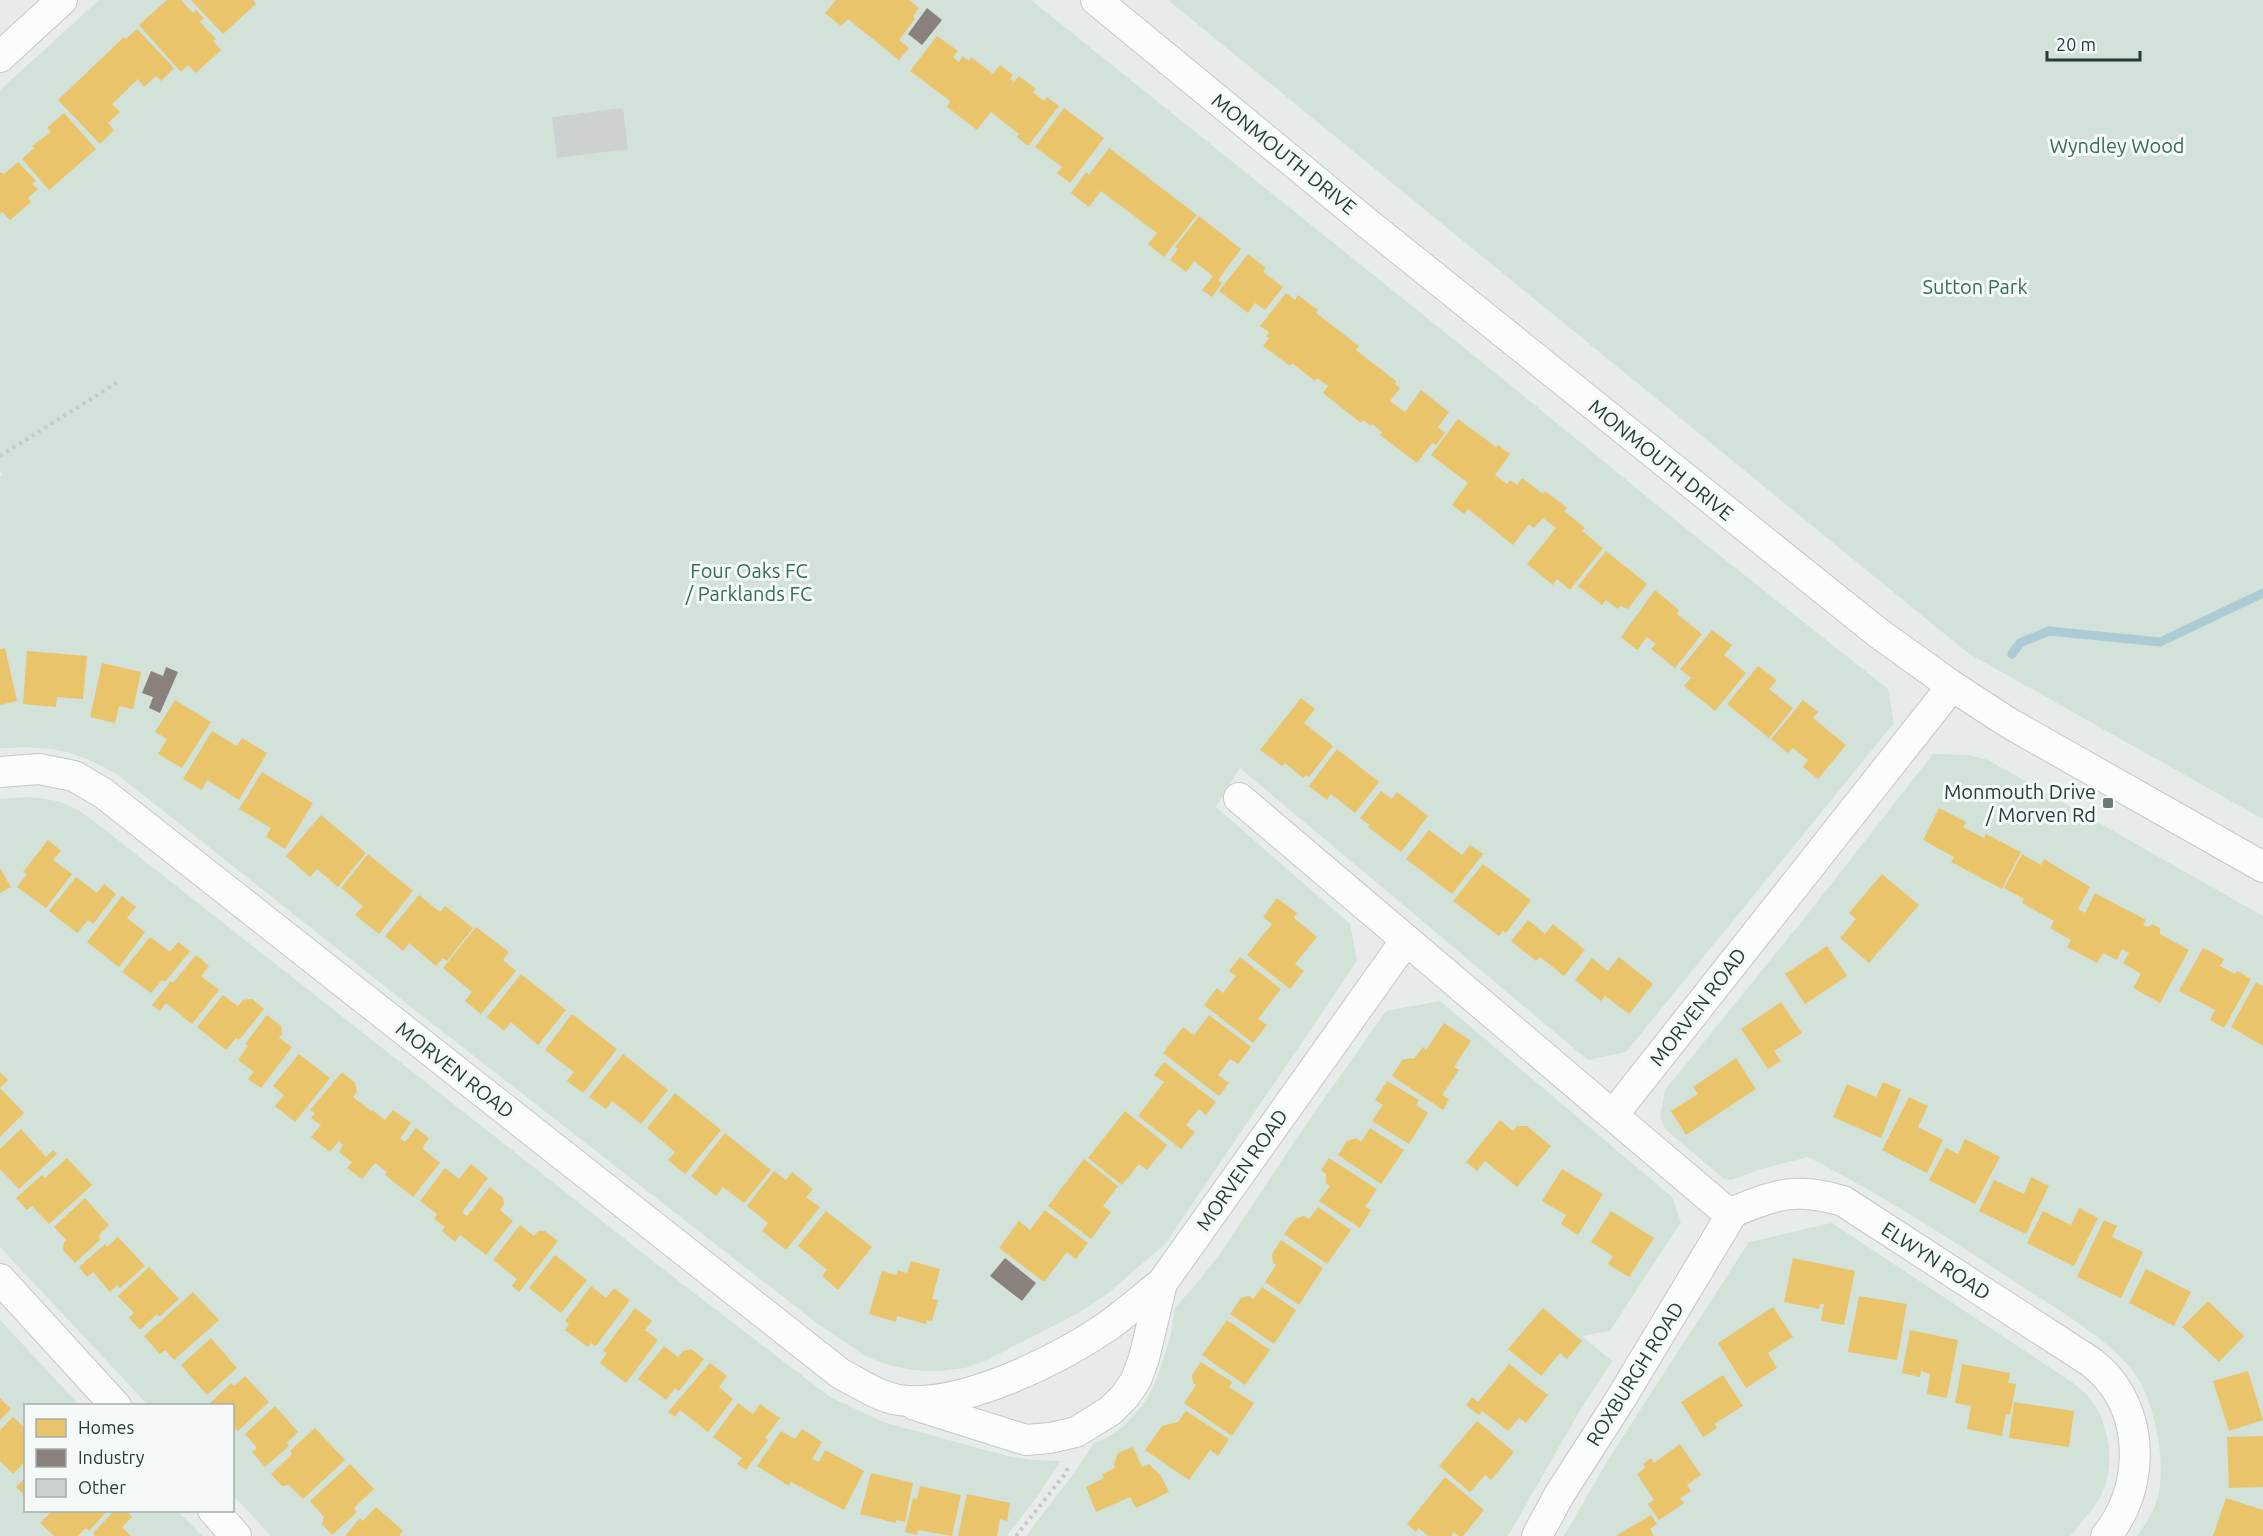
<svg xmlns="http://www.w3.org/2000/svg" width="2263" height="1536" viewBox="0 0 2263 1536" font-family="Ubuntu,sans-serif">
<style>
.green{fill:#d2e2d8}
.homes{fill:#e9c46a}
.industry{fill:#8a817c}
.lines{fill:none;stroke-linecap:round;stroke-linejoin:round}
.stream{stroke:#accbd5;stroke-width:9}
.building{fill:#cdd2d0}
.minor-casing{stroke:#c4c8c6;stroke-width:32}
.path{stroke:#c2cac9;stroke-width:4;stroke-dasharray:3 4.5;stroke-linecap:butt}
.minor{stroke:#fbfcfc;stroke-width:30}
.poi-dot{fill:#697a77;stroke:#f5f9f8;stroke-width:2}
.labels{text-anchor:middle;stroke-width:6;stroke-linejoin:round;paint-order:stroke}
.park-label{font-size:20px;fill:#337051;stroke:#f5f9f8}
.street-label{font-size:20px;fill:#253d39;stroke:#f5f9f8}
.poi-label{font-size:20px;fill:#253d39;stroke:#f5f9f8;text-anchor:end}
</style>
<rect width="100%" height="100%" fill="#e7ebe9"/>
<g class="green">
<path d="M 99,0 L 1031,0 L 1493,371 L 1690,532 L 1888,689 L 1894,723 L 1626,1052 L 1588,1060 L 1240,768 L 1216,807 L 1350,924 L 1357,961 L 1165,1244 L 1107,1294 L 1078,1313 L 987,1360 L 965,1368 L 937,1371 L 913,1370 L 888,1365 L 865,1356 L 818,1324 L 411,1007 L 118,775 C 70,748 54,746 0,748 L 0,477 L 3,474 L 0,471 L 0,90 Z"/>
<polygon points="1168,0 2263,0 2263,819 1968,653"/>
<path d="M 1933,754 L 1969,755 L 1988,760 L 2263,916 L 2263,1536 L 2137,1536 C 2145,1525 2153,1514 2157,1500 C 2167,1466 2156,1407 2137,1377 C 2114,1342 2058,1310 2023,1287 C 1953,1241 1883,1195 1808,1157 L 1761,1169 L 1731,1180 L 1723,1178 L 1665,1129 L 1660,1117 L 1665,1090 L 1807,915 Z"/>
<path d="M 29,797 C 69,800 78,809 109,833 L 663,1269 L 830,1397 L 883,1422 L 1007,1456 L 1033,1460 L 1060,1461 L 1036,1498 L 1007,1536 L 271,1536 L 233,1495 L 232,1406 L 148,1405 L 0,1247 L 0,799 Z"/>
<polygon points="1440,1001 1672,1197 1681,1222 1610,1331 1582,1336 1612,1361 1578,1414 1508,1536 1026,1536 1074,1473 1093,1444 1108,1437 1123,1427 1142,1406 1154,1386 1163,1360 1170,1338 1175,1308 1202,1277 1219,1255 1298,1136 1386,1011"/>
<path d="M 1832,1223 L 2076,1385 C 2081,1390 2088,1395 2092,1401 C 2110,1426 2116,1468 2101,1495 C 2093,1510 2081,1523 2070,1536 L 1564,1536 L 1611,1455 L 1749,1242 Z"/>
<polygon points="0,1320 79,1405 26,1406 26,1510 178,1511 202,1536 0,1536"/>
</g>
<g class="homes">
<polygon points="167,0 181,0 193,13 196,10 204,18 200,22 216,39 213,41 221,50 196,73 188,65 181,72 139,25"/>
<polygon points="191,0 253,0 256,4 223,34"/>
<polygon points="836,0 909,0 919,8 913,16 915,19 899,40 909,48 899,60 848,19 841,26 825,13"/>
<polygon points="137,29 174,68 161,81 156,76 144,87 138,79 112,104 120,112 108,123 114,130 100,144 58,100 124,37 126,39"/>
<polygon points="937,36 958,51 953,57 959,62 963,56 969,61 971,57 993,74 1000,65 1013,75 1010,79 1014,81 1009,88 1019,76 1036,89 1033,92 1044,101 1047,97 1059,106 1028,146 1017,137 1019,134 991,112 977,130 947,107 950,101 910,71"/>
<polygon points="1064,108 1104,138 1070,183 1057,173 1062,167 1035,147"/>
<polygon points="64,113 96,149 49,190 22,159 34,148 32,146 51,132 47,128"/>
<polygon points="1109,148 1197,215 1164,257 1148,244 1157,233 1101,191 1089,207 1071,193 1086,172 1089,175"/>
<polygon points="18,162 36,181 32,184 38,189 28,198 31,202 10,220 2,212 0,214 0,172 4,174"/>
<polygon points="1199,216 1241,249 1218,280 1222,283 1212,297 1202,290 1213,276 1194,261 1186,272 1170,260 1178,249 1175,247"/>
<polygon points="1248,254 1266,268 1263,272 1283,287 1265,310 1255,303 1248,313 1219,291"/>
<polygon points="1286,293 1295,300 1298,295 1318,310 1316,313 1359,346 1356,350 1396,381 1395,384 1400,388 1390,401 1405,412 1421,390 1449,412 1438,427 1445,433 1436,445 1432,443 1417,463 1380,435 1382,432 1372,424 1371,426 1363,420 1361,423 1323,393 1328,386 1317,378 1315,381 1292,363 1290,366 1263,346 1269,338 1266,336 1269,332 1260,326"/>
<polygon points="1458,419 1496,447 1498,445 1510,454 1495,475 1507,484 1510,480 1517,485 1522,478 1543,494 1545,491 1567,508 1564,511 1585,528 1582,531 1603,548 1570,590 1557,579 1553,585 1527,564 1556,528 1543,518 1534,528 1529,524 1513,545 1468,509 1464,514 1452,505 1468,483 1431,455"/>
<polygon points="1606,551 1647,584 1628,609 1620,606 1618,609 1606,600 1602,605 1578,586"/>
<polygon points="1655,590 1679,610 1677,614 1702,634 1675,668 1651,649 1656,644 1647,637 1637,650 1621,637"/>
<polygon points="1712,630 1732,645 1724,655 1746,673 1715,711 1684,686 1691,678 1680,669"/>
<polygon points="5,648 17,701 0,705 0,649"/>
<polygon points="27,651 87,656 83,699 57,697 56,707 23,704"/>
<polygon points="102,663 141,672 133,709 119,706 115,723 90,717"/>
<polygon points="1758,666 1777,680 1769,689 1793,708 1769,738 1727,704"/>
<polygon points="1301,698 1315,709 1304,723 1333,746 1309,777 1306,775 1303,778 1285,763 1282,766 1260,750"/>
<polygon points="175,700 211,722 182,768 158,754 167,739 155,732"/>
<polygon points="1803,700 1818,712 1813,718 1846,745 1818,779 1803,767 1808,760 1793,748 1788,753 1771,739"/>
<polygon points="212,731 237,746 242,738 267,753 239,800 207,780 202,790 183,779"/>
<polygon points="1337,749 1379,782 1355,813 1331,794 1327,800 1309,786"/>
<polygon points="262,772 313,803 285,849 266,837 271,828 239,809"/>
<polygon points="1381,791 1392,799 1397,792 1428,816 1401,852 1368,827 1370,825 1360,818"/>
<polygon points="1939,808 1966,822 1963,827 1984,838 1986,834 2021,852 2002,889 1951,862 1954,857 1923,840"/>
<polygon points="321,815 366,853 338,887 317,869 310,877 286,856"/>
<polygon points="1429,830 1462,855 1470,845 1483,854 1452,894 1406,859"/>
<polygon points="48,840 61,851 53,860 72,874 46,908 17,887 27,874 23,872"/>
<polygon points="368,854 413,891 379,934 355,915 363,906 341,888"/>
<polygon points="2022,854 2041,865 2044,859 2090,887 2078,909 2085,913 2095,893 2146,920 2143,925 2148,927 2152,924 2160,928 2160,934 2189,950 2160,1003 2133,988 2141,974 2123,963 2129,953 2122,949 2117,960 2103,953 2097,963 2067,947 2071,940 2050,928 2054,921 2022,903 2024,899 2004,888"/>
<polygon points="1483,864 1531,900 1506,933 1503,931 1499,936 1453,901"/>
<polygon points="0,868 11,887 0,893"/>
<polygon points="1882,874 1919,905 1869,963 1840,938 1856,919 1849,913"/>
<polygon points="76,877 97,893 104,884 116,894 93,924 88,920 77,933 49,911"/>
<polygon points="419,895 440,912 445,906 473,928 447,961 443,958 436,966 409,943 403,951 385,936"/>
<polygon points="122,896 136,907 127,918 145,932 119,967 87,942"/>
<polygon points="1277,898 1297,913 1294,918 1317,937 1295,964 1304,971 1290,989 1247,955 1272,924 1263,917"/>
<polygon points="1528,920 1545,934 1553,924 1585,950 1564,976 1540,957 1536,961 1511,941"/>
<polygon points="476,927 509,952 503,960 516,971 481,1014 465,1001 472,992 443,968"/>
<polygon points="150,937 170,952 178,942 190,951 165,982 162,980 151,993 122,972"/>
<polygon points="1827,946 1847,976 1805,1004 1785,974"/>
<polygon points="2203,948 2224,959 2220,966 2235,974 2237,971 2251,979 2224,1028 2210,1020 2215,1010 2179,991"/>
<polygon points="196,955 209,966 201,976 219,990 192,1024 166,1003 160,1011 152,1005 171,981 173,983"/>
<polygon points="1240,957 1281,989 1258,1019 1267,1025 1253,1043 1204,1005 1217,988 1223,993 1236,976 1229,971"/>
<polygon points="1619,957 1653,984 1629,1014 1605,996 1601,1001 1575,980 1592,958 1608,971"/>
<polygon points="521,974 566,1010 538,1045 511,1022 504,1031 487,1017"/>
<polygon points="2256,982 2263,986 2263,1046 2231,1027"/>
<polygon points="223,995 238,1006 243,1000 252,999 264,1009 239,1040 236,1038 226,1050 197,1027"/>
<polygon points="1781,1002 1802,1033 1774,1051 1781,1061 1768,1069 1741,1029"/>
<polygon points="572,1014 617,1049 583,1093 567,1081 574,1072 545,1050"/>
<polygon points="267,1015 281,1026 282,1034 279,1038 292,1047 261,1088 248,1079 254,1072 238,1060 248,1046 245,1044"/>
<polygon points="1209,1015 1251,1047 1238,1064 1230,1059 1218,1075 1229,1083 1219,1096 1163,1053 1183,1027 1194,1035"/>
<polygon points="1444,1023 1471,1041 1454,1067 1459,1070 1442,1095 1449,1099 1443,1110 1392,1076 1402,1060 1411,1058 1414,1059 1423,1047 1426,1050"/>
<polygon points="299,1054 330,1078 295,1122 275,1106 284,1095 273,1086"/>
<polygon points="623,1054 668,1090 641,1124 612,1101 606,1109 589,1097"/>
<polygon points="1736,1058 1756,1089 1686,1135 1671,1111 1698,1094 1693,1087"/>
<polygon points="1164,1062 1216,1102 1206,1115 1199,1109 1186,1125 1195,1132 1181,1149 1138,1116 1164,1082 1154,1075"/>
<polygon points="0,1072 8,1080 0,1088 24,1113 0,1137"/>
<polygon points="342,1072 355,1083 357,1092 353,1097 371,1111 372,1110 385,1120 393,1110 411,1123 400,1138 405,1142 416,1128 429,1138 422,1148 440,1163 413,1197 385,1175 387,1172 375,1163 362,1179 347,1168 352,1162 339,1152 343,1145 339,1141 330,1152 311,1137 321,1125 311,1118 315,1113 310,1110"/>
<polygon points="1387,1081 1419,1100 1416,1105 1428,1113 1409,1144 1372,1121 1383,1105 1375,1100"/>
<polygon points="1883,1082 1901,1090 1881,1138 1833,1117 1847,1084 1876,1097"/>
<polygon points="675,1093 721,1130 685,1174 668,1160 675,1152 647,1128"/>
<polygon points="1909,1097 1928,1106 1918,1127 1943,1140 1927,1173 1882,1150"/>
<polygon points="1125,1111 1167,1145 1147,1170 1139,1164 1122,1185 1088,1158"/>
<polygon points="1500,1120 1513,1131 1517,1126 1527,1126 1551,1146 1517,1187 1485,1161 1477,1171 1466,1162"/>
<polygon points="1370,1128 1404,1150 1381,1184 1338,1155 1347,1141 1356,1138 1361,1142"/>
<polygon points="21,1129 46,1157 53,1150 57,1154 19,1189 0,1169 0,1149"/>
<polygon points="725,1133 771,1170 744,1203 723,1187 716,1196 691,1176"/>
<polygon points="1965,1139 2000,1157 1975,1204 1929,1180 1946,1148 1958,1154"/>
<polygon points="67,1158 92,1185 49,1224 32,1206 27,1210 16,1198 42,1175 45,1178"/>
<polygon points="1329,1158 1377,1189 1365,1207 1371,1210 1360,1228 1319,1201 1330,1186 1326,1183 1326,1174 1321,1170"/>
<polygon points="1084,1159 1118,1186 1103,1206 1111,1212 1091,1239 1048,1206"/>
<polygon points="471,1164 488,1178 462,1212 467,1216 490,1187 503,1198 504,1204 500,1210 513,1221 486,1255 460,1235 455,1242 442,1231 445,1227 434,1219 437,1214 420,1201 445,1168 459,1179"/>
<polygon points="1562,1169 1603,1194 1578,1235 1561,1224 1566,1215 1542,1201"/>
<polygon points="774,1171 786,1180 792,1172 813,1189 806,1197 820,1207 786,1250 762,1231 768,1223 747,1206"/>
<polygon points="2031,1177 2049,1186 2026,1234 1979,1211 1994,1180 2024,1194"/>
<polygon points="85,1198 109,1225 98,1236 101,1239 75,1263 63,1250 64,1242 66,1240 54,1227"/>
<polygon points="1318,1207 1351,1230 1327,1264 1284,1234 1295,1219 1304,1216 1309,1219"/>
<polygon points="2079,1208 2098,1218 2074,1266 2027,1243 2043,1211 2071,1225"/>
<polygon points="1045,1210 1088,1243 1076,1259 1067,1252 1044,1282 999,1248 1019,1221 1030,1230"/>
<polygon points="826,1211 872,1247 838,1290 822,1276 827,1270 798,1246"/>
<polygon points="1611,1211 1654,1238 1629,1277 1608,1264 1613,1256 1591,1242"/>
<polygon points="2104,1220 2117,1226 2112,1237 2143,1252 2121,1298 2077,1277"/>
<polygon points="520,1225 534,1236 538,1231 545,1231 558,1241 519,1292 512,1286 517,1279 493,1260"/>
<polygon points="118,1237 145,1266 120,1288 117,1285 110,1292 93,1272 87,1277 79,1267 105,1244 107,1247"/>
<polygon points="1281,1240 1323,1268 1299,1305 1265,1282 1276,1265 1273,1263 1272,1254"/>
<polygon points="555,1255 587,1280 561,1313 529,1288"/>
<polygon points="1793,1258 1855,1271 1844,1325 1821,1321 1824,1304 1820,1304 1819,1309 1784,1302"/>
<polygon points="911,1261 940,1269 932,1299 938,1300 932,1321 927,1320 926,1324 897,1316 896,1322 869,1314 882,1271 896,1275 898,1270 907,1273"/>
<polygon points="149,1267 179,1299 159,1317 157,1314 140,1330 129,1318 134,1313 118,1296"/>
<polygon points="2146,1269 2191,1292 2174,1326 2129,1303"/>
<polygon points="591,1286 606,1298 614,1288 630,1300 596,1346 591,1343 588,1347 565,1330 569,1324 565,1321"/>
<polygon points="1262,1287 1296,1310 1274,1344 1230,1314 1241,1298 1249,1296 1253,1299"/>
<polygon points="193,1292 219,1320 174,1360 165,1350 160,1354 144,1336"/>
<polygon points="1859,1296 1907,1304 1897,1360 1848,1352"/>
<polygon points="2208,1301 2244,1336 2219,1362 2182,1327"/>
<polygon points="1773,1307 1793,1337 1768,1353 1777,1368 1746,1388 1718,1343"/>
<polygon points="635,1308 652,1321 645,1330 658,1340 626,1383 600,1363 607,1353 603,1351"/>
<polygon points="1543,1308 1582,1341 1567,1359 1560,1353 1541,1376 1508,1349"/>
<polygon points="1227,1320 1270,1350 1245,1385 1202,1355"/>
<polygon points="1910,1330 1958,1340 1947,1398 1927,1394 1930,1374 1921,1371 1920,1377 1902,1373"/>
<polygon points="211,1338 237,1368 207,1395 181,1365"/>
<polygon points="664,1346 678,1357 683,1351 691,1349 704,1359 679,1391 675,1388 666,1400 638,1379"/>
<polygon points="1201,1362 1232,1382 1229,1387 1254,1403 1232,1436 1184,1403 1196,1385 1193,1383 1192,1375"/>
<polygon points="710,1363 727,1376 719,1387 733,1399 708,1432 680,1410 675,1417 668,1412"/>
<polygon points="1509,1364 1548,1395 1526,1423 1519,1418 1508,1431 1482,1411 1479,1415 1466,1405 1472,1397 1478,1402"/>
<polygon points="1962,1364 2010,1373 2008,1383 2016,1384 2010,1415 2006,1414 2002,1436 1967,1429 1971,1406 1955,1403"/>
<polygon points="2248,1371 2263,1420 2229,1431 2213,1381"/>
<polygon points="1723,1375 1743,1406 1714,1424 1717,1428 1703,1437 1681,1402"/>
<polygon points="245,1376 269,1402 238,1431 232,1425 232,1406 207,1406 231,1383 234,1386"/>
<polygon points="0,1398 11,1409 0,1420"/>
<polygon points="2014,1402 2074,1411 2069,1447 2009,1438"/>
<polygon points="738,1403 753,1414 760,1404 780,1418 765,1438 768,1440 746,1470 737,1464 742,1458 713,1437"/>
<polygon points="275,1406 298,1432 287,1443 289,1446 265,1467 252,1452 257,1448 245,1434"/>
<polygon points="1186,1411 1229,1439 1218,1456 1210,1450 1189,1480 1145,1450 1162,1426 1178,1422"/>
<polygon points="13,1417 26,1429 26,1461 13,1474 0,1461 0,1430"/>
<polygon points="1477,1421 1514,1452 1491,1480 1485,1475 1470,1492 1439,1466"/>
<polygon points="315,1428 345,1460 303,1499 289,1485 282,1486 271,1474 292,1454 290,1451"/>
<polygon points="802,1429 822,1442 812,1459 819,1462 825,1450 864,1471 844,1510 791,1482 789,1486 757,1466 781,1431 795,1439"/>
<polygon points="2263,1436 2263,1487 2229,1488 2227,1437"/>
<polygon points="1680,1444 1701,1475 1687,1485 1691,1491 1680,1498 1684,1503 1659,1520 1648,1504 1654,1500 1637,1474 1645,1468 1643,1464 1651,1458 1654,1463"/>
<polygon points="1133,1447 1142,1467 1149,1464 1161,1476 1169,1492 1136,1508 1130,1497 1096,1512 1086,1487 1104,1478 1102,1474 1115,1468 1114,1464 1118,1453"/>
<polygon points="350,1464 374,1489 354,1508 357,1512 332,1535 322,1524 324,1517 310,1501"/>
<polygon points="871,1473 913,1483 905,1522 896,1520 896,1523 860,1514"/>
<polygon points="26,1477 26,1497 16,1487"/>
<polygon points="1445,1477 1484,1510 1463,1536 1458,1536 1454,1532 1451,1536 1428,1536 1419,1528 1416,1532 1407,1524"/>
<polygon points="920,1486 961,1495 952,1536 918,1530 917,1535 905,1532 913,1498 917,1499"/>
<polygon points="967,1494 1010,1503 1007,1521 1000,1519 997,1536 958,1536"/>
<polygon points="2226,1498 2263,1510 2263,1536 2213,1536"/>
<polygon points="376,1507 403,1531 399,1536 345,1536 360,1518 363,1521"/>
<polygon points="53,1510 108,1510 89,1531 86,1528 78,1536 54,1536 40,1523"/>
<polygon points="115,1510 126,1510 132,1517 122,1527 131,1536 95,1536 93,1533"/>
<polygon points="1651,1515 1657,1524 1650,1529 1654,1536 1616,1536"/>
</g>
<g class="industry">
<polygon points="927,8 942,20 922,45 908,34"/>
<polygon points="166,667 178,672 160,713 149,708 153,697 142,693 151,671 163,676"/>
<polygon points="1005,1258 1036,1283 1022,1301 990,1276"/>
</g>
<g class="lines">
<polyline class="stream" points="2012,654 2020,643 2049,631 2160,642 2263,593"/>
</g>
<polygon class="building" points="623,108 628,149 557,158 552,117"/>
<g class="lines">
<defs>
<g id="minor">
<polyline points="1096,0 1372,227 1877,632 1952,686 2009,723 2263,867"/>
<polyline points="0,57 62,0"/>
<path d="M 0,772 L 39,769 L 74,776 L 103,793 L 841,1374 C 859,1383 879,1397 899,1400 C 961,1409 1058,1360 1108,1326 C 1126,1313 1144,1297 1162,1283 L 1406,940"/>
<path d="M 1239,798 L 1722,1208 L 1733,1212 C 1775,1194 1798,1187 1843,1201 L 2091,1362 C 2097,1367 2103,1372 2108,1378 C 2146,1423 2142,1493 2106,1536"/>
<polyline points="1613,1115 1952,686"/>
<polyline points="0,1279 116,1406"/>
<polyline points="915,1405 1026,1440 1050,1438 1076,1432 1110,1411 1125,1396 1136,1380 1144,1358 1162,1283"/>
<polyline points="213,1510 236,1536"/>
<polyline points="1537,1536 1559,1495 1620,1400 1733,1212"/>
</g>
</defs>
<use href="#minor" class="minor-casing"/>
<g class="path">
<polyline points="0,456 118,382"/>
<polyline points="1016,1536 1065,1474 1069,1465"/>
</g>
<use href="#minor" class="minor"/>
</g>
<rect class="poi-dot" x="2102" y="797" width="12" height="12" rx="3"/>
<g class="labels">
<g class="park-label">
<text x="2117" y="153">Wyndley Wood</text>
<text x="1975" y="294">Sutton Park</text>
<text x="749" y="578">Four Oaks FC<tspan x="749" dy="23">/ Parklands FC</tspan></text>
</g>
<g class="street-label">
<text transform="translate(1284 154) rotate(39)" y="7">MONMOUTH DRIVE</text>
<text transform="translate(1661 460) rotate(39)" y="7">MONMOUTH DRIVE</text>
<text transform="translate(1698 1007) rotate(-52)" y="7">MORVEN ROAD</text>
<text transform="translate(455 1070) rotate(38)" y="7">MORVEN ROAD</text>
<text transform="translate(1242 1170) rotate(-55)" y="7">MORVEN ROAD</text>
<text transform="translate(1936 1261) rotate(33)" y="7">ELWYN ROAD</text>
<text transform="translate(1635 1374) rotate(-58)" y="7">ROXBURGH ROAD</text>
</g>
<g class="poi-label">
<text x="2096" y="799">Monmouth Drive<tspan x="2096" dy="23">/ Morven Rd</tspan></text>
</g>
</g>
<rect x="24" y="1404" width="210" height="108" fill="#f5f9f8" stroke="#a2aeac" stroke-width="1.5"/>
<rect x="36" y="1419" width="30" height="18" fill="#e9c46a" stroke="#a2aeac" stroke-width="1.5"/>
<text x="78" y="1434" font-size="18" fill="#253d39">Homes</text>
<rect x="36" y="1449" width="30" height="18" fill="#8a817c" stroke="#a2aeac" stroke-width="1.5"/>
<text x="78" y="1464" font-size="18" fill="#253d39">Industry</text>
<rect x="36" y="1479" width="30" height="18" fill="#cdd2d0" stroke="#a2aeac" stroke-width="1.5"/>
<text x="78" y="1494" font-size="18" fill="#253d39">Other</text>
<path d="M2047 51v9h93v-9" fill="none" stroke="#253d39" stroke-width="3"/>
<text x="2056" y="51" font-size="18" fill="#253d39" stroke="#f5f9f8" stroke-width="4.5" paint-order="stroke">20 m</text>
</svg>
